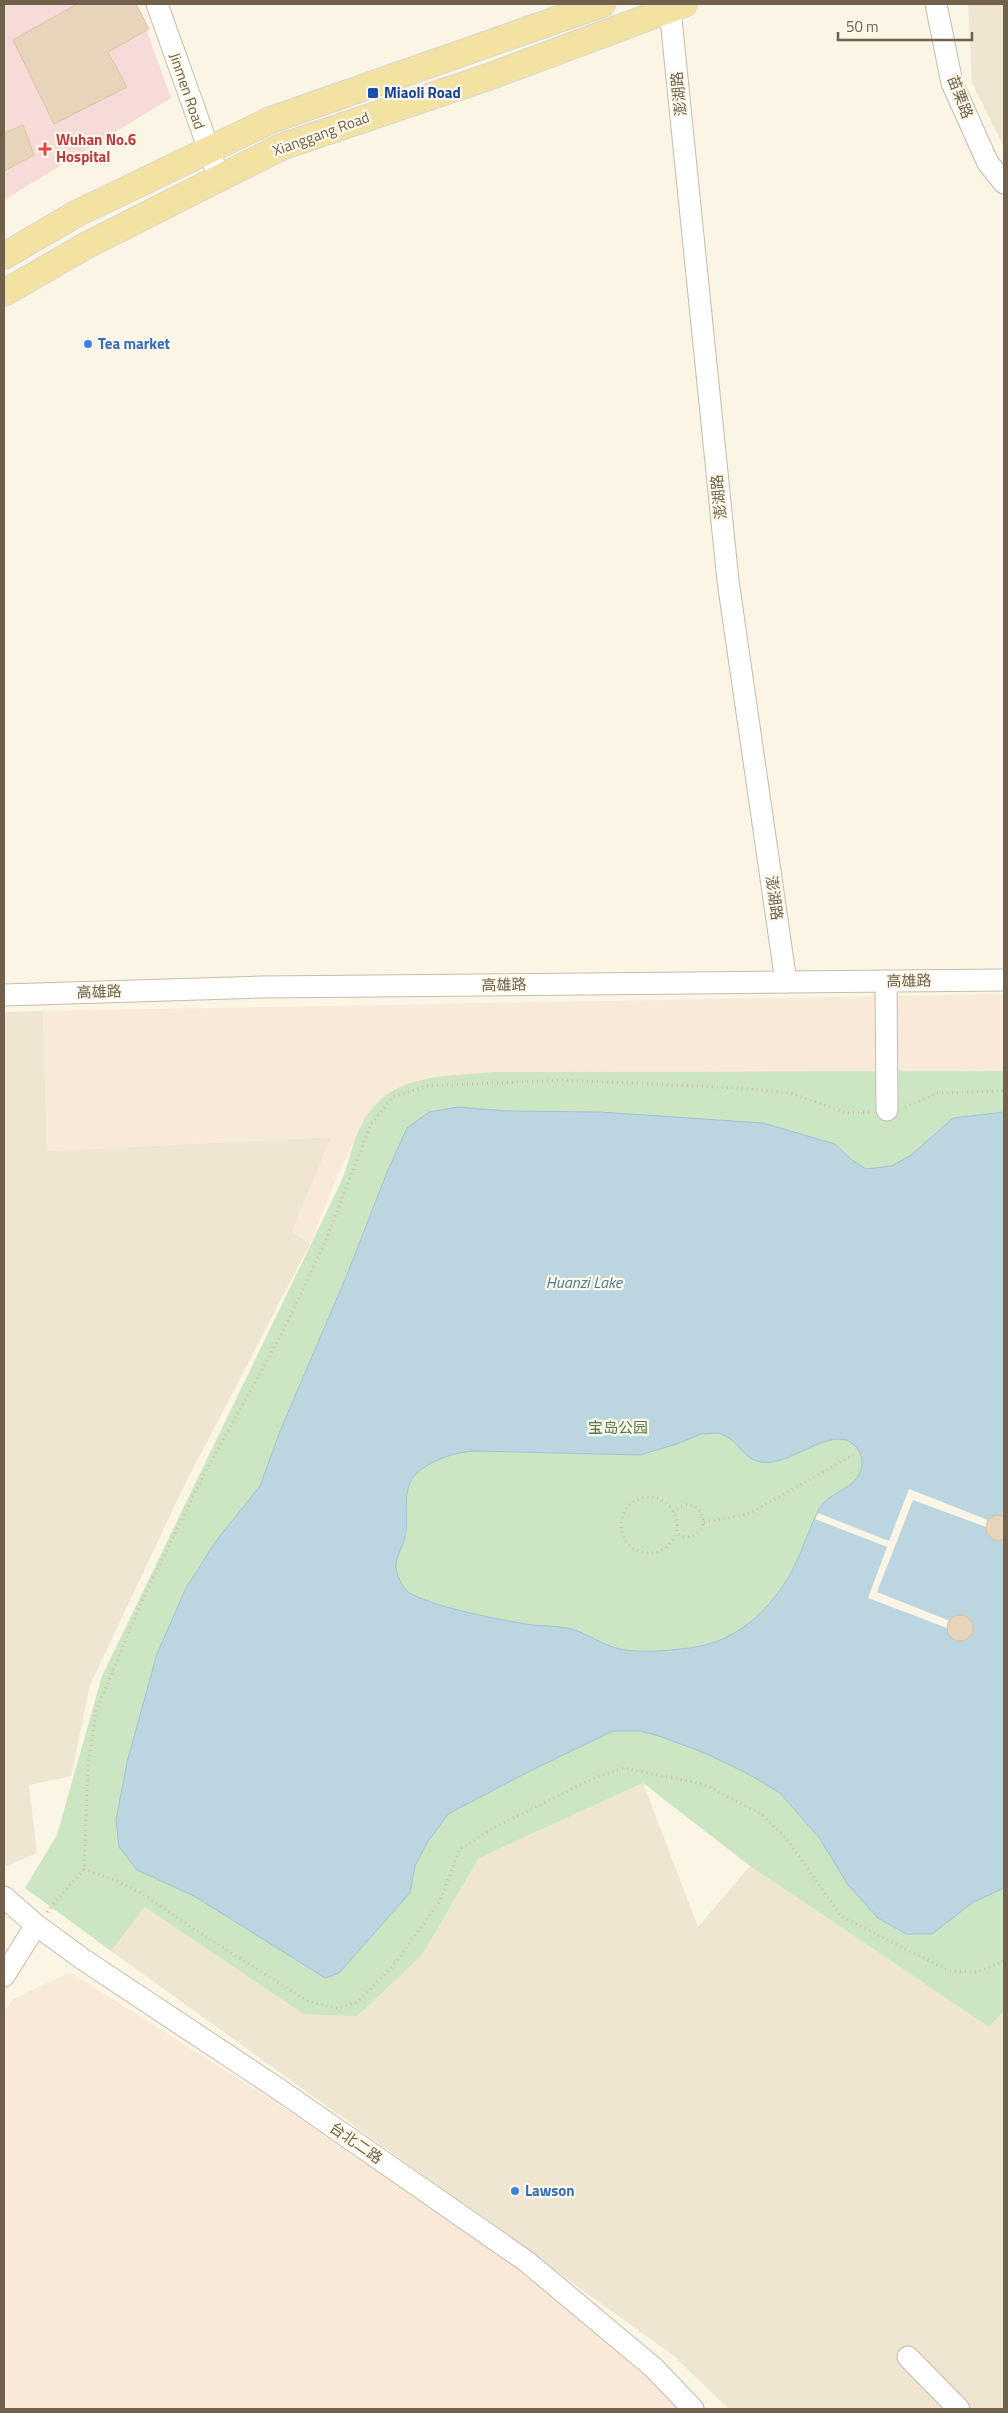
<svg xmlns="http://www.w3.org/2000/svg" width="1008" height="2413" viewBox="0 0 1008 2413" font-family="'Titillium Web','Noto Sans SC',sans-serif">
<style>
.residential{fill:#eee6d1}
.commercial{fill:#f9e9d9}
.medical{fill:#f7dbd9}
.green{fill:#cce6c4}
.water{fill:#bbd5e1;stroke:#a2c2d2;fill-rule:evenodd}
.pier{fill:#faf5e4}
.building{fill:#e7d4ba;stroke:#ddc3a1}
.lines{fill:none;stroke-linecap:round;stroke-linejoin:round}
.minor-casing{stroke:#c7bcaa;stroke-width:23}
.major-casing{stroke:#dad6d0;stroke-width:28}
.path{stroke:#d1bda2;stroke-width:3;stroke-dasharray:1 4;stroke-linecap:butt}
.minor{stroke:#fff;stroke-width:21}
.major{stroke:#f2e3a3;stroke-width:26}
.transit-dot{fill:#1a4fb4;stroke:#fdf9ea;stroke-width:2}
.health-dot{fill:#e0444e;stroke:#fdf9ea;stroke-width:2}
.shop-dot{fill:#3f7fe0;stroke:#fdf9ea;stroke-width:2}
.labels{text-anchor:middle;stroke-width:4.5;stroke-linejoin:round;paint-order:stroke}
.street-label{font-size:15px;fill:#70604c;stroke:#fdf9ea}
.transit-label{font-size:15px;font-weight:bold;fill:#164399;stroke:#fdf9ea;text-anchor:start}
.health-label{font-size:15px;font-weight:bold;fill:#be3a42;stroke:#fdf9ea;text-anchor:start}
.shop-label{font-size:15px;font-weight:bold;fill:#366cbe;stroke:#fdf9ea;text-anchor:start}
.park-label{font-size:15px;fill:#4e7a49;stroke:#fdf9ea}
.water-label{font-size:16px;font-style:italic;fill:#4f788e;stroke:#fdf9ea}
</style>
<rect width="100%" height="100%" fill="#faf5e4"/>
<g class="residential">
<polygon points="968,4 1004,4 1004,147 972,83"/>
<polygon points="43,1011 47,1151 332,1137 292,1231 310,1244 185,1484 90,1685 71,1776 29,1785 37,1853 4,1867 4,1012"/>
<polygon points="643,1783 698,1927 750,1866 989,2027 1004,2011 1004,2409 729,2409 674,2356 111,1951 145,1907 303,2014 422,1955 479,1858"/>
</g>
<g class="commercial">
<polygon points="1004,994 1004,1071 492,1072 421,1079 363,1123 338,1174 310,1244 292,1231 331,1137 47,1151 43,1011"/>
<polygon points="70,1972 278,2104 522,2270 644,2368 682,2409 4,2409 4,2014 12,2000"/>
</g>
<polygon class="medical" points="4,4 137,4 171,98 4,200"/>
<path class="green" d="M 1004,1071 L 1004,2011 L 989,2027 L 750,1866 L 643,1783 L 479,1858 L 422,1955 L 357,2016 L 303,2014 L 145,1907 L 111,1951 L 25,1888 L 57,1835 L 102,1676 L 342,1180 C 349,1162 353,1139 363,1122 C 390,1073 443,1077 492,1072 Z"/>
<path class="water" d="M 458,1107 L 507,1111 L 600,1112 L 763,1123 L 835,1144 L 852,1160 L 866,1169 L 891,1166 L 910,1156 L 953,1118 L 1004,1112 L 1004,1517 L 995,1515 C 984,1523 983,1532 994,1540 L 1004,1539 L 1004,1888 L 972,1903 L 932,1934 L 906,1934 L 878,1918 L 848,1885 L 820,1839 L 780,1793 L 748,1774 L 707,1754 L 659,1736 L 640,1731 L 613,1731 L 528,1772 L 448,1814 L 427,1843 L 415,1866 L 410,1893 L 339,1973 L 325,1978 L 194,1896 L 137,1870 L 119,1847 L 116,1820 L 127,1762 L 157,1654 L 186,1588 L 216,1541 L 260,1486 L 280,1431 L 346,1277 L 388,1170 L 407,1128 L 429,1112 ZM 718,1433 C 743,1440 742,1466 772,1462 C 797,1459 834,1427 853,1444 C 858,1448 861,1454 862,1460 C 863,1490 831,1488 819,1509 C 809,1528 803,1550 793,1569 C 773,1607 739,1640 696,1647 C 674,1650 648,1653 626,1650 C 607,1648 592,1636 575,1630 C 561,1626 547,1626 533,1625 C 505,1621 431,1607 408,1592 C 402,1587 397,1575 396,1568 C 395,1557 403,1547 405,1537 C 410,1517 400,1491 416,1474 C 430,1460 455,1452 475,1451 L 640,1455 L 677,1444 L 701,1434 ZM 956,1616 C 967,1617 969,1619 973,1629 C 962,1655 933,1632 956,1616 Z"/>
<polygon class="pier" points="909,1489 988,1520 986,1527 913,1500 877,1592 950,1621 947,1628 868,1598 887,1547 815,1519 818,1513 889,1541"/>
<g class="building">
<polygon points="77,4 136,4 149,29 108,52 127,87 54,124 13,40"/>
<polygon points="23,125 34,155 4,171 4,133"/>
<polygon points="995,1515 1004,1516 1004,1540 994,1540 987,1534 986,1527 988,1520"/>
<circle cx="960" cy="1628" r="13"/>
</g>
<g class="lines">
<defs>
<g id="minor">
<polyline points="157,4 219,178"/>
<polyline points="936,4 952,83 988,163 1004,183"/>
<polyline points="670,9 728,581 786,982"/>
<polyline points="886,981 887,1110"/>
<polyline points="4,995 261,987 1004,980"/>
<polyline points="4,1897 36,1925 84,1960 277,2088 526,2261 654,2368 693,2409"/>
<polyline points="4,1976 36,1925"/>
<polyline points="908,2357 959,2409"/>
</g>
<g id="major">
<polyline points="4,256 76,214 271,120 602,4"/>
<polyline points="4,293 87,245 281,147 488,77 684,4"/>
</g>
</defs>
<use href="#minor" class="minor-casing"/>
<use href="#major" class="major-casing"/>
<g class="path">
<polyline points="905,1107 938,1093 1004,1091"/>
<circle cx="649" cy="1525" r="28"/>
<path d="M 673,1512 C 688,1495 710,1510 701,1530 C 693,1538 686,1539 676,1533"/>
<polyline points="704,1522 745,1515 754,1511 855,1454"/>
<polyline points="84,1869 117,1881 146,1896 192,1928 309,2002 338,2008 357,2002 393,1966 440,1901 459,1850 495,1827 594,1778 624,1768 703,1784 761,1814 786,1838 841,1916 891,1942 950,1971 977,1972 1004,1961"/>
<polyline points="47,1912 84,1869 88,1767 96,1711 142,1601 202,1478 280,1337 323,1247 371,1124 393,1097 427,1086 562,1080 739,1088 791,1093 846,1113 870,1112"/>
</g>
<use href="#minor" class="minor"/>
<use href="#major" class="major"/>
</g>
<rect class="transit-dot" x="367" y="87" width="12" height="12" rx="2.5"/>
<path class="health-dot" d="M42.5 141.5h5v5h5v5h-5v5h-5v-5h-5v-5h5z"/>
<g class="shop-dot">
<circle cx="88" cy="344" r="5"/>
<circle cx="515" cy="2191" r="5"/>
</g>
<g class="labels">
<g class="street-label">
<text transform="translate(187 91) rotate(71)" y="5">Jinmen Road</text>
<text transform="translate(679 94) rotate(-96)" y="5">澎湖路</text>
<text transform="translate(960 97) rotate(69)" y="5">苗栗路</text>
<text transform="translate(321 134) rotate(-20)" y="5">Xianggang Road</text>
<text transform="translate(719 497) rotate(-96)" y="5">澎湖路</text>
<text transform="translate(774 898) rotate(82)" y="5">澎湖路</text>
<text transform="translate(909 981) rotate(-1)" y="5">高雄路</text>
<text transform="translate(504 985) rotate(-1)" y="5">高雄路</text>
<text transform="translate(99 992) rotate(-2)" y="5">高雄路</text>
<text transform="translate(356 2143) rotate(35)" y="5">台北二路</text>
</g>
<g class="transit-label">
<text x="384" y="98">Miaoli Road</text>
</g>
<g class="health-label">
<text x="56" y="145">Wuhan No.6<tspan x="56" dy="17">Hospital</tspan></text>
</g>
<g class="shop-label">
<text x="98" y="349">Tea market</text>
<text x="525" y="2196">Lawson</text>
</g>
<g class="park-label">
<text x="618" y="1433">宝岛公园</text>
</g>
<g class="water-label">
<text x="584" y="1288">Huanzi Lake</text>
</g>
</g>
<rect width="1008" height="2413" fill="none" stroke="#70604c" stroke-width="10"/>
<path d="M838 32v8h134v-8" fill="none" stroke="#70604c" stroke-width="2.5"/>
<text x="846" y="32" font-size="15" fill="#70604c" stroke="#fdf9ea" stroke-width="4" paint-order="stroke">50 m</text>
</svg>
